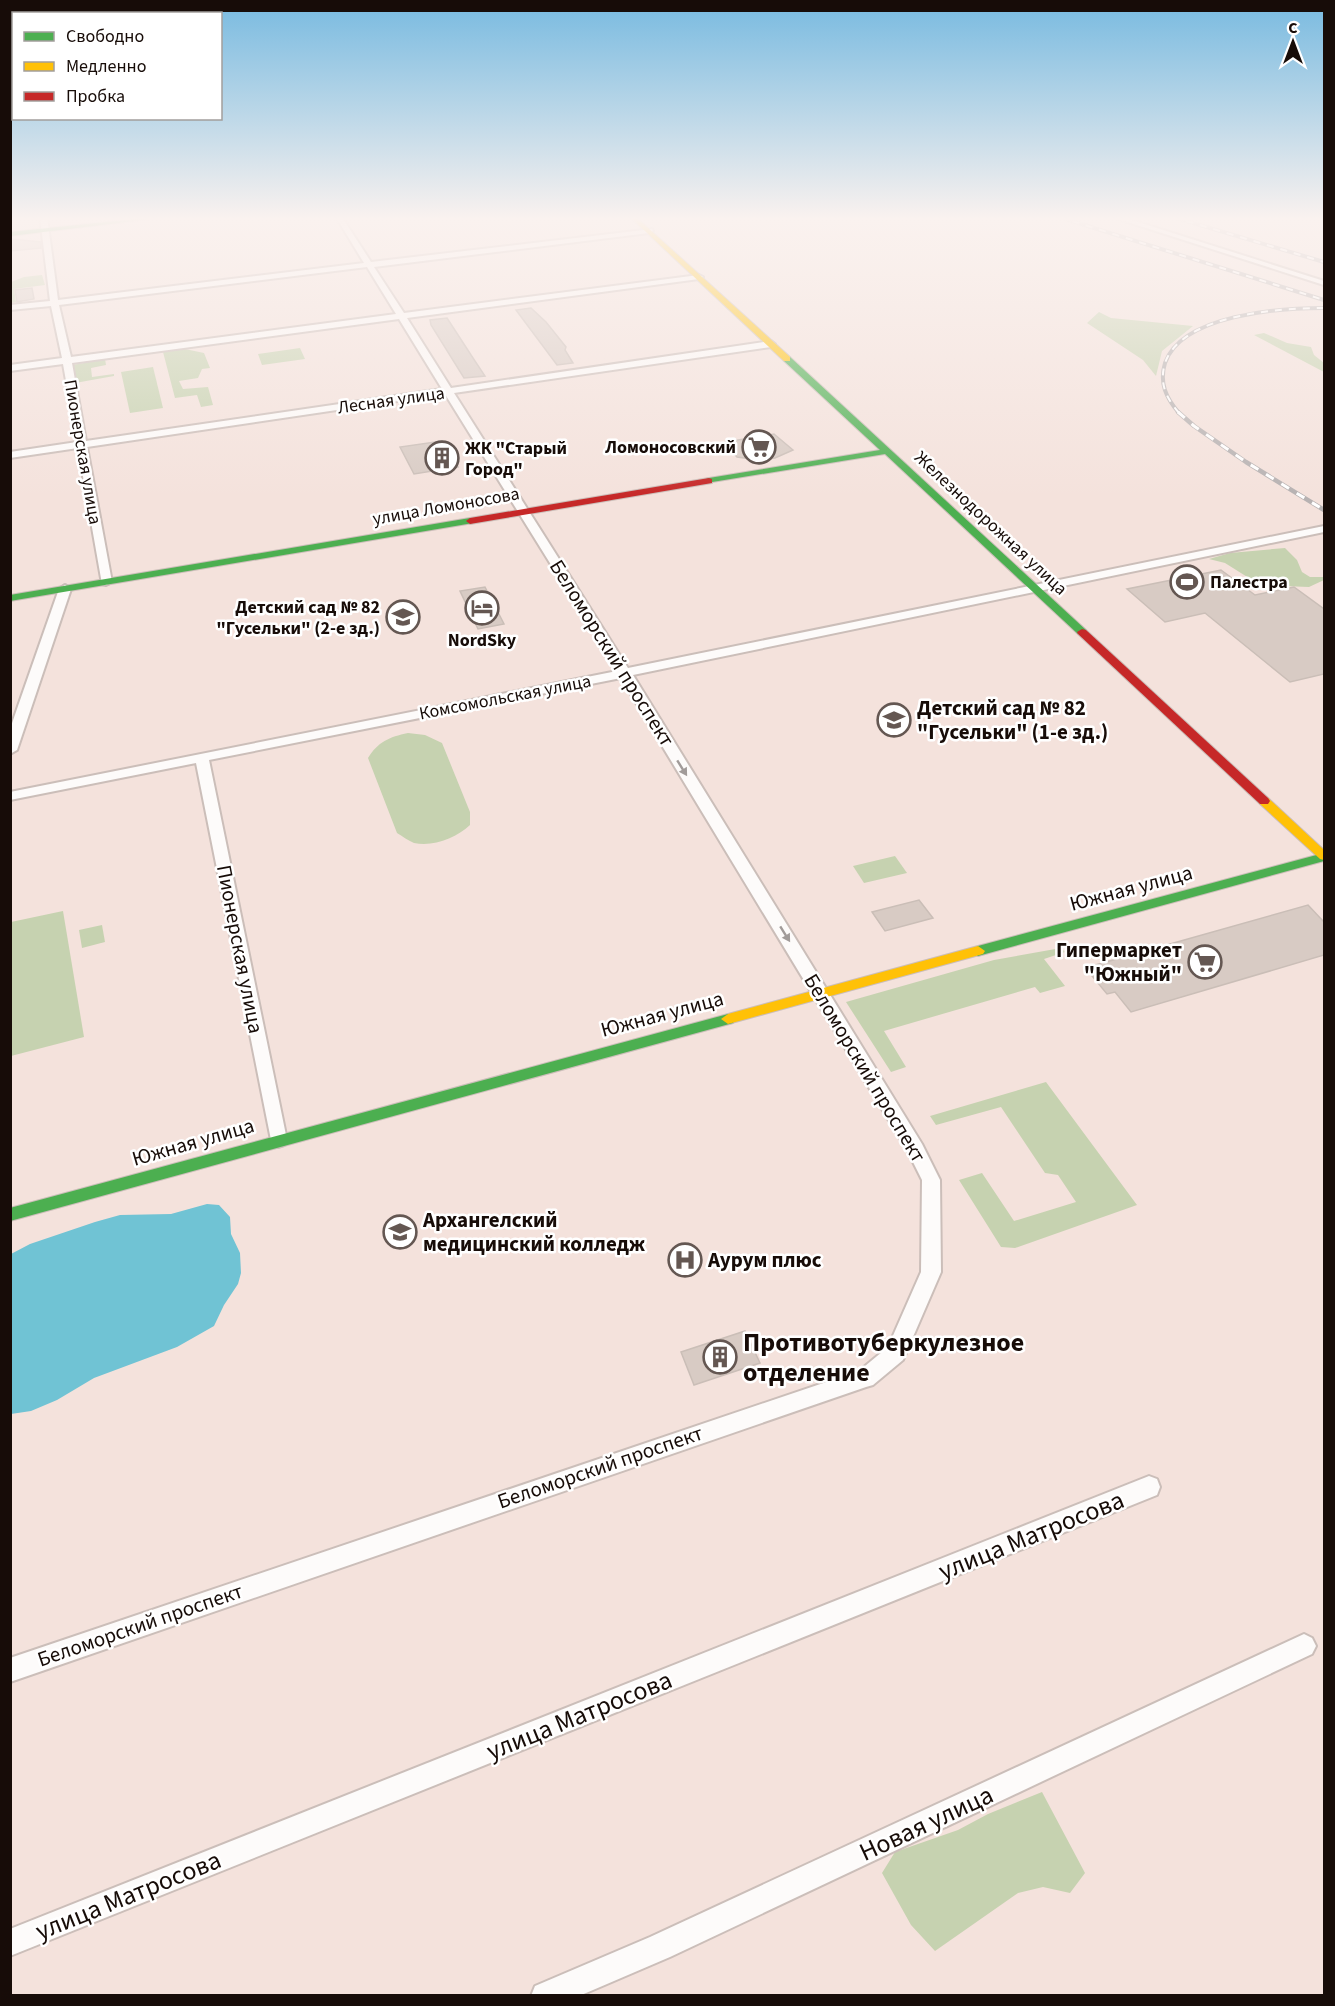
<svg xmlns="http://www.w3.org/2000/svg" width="1335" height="2006" viewBox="0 0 1335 2006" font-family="'Source Sans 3',sans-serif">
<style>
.green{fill:#c6d2b0}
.water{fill:#70c3d4}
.building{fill:#d8cbc4;stroke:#cabeb7;stroke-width:1.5}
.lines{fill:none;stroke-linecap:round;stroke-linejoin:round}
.street-casing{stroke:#cbbeb9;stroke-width:4}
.fast-casing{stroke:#cbbeb9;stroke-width:2}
.slow-casing{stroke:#cbbeb9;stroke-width:2}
.jam-casing{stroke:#cbbeb9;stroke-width:2}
.street{fill:#fdfbfa;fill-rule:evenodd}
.fast{fill:#4caf50;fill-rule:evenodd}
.slow{fill:#ffc107;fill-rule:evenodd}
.jam{fill:#c62828;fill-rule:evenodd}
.rail-far1-casing{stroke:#b7b2b2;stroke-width:4}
.rail-casing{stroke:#b7b2b2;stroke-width:4.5}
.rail-far1{stroke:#fff;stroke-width:2;stroke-dasharray:7;stroke-linecap:butt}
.rail{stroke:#fff;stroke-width:3;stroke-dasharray:9;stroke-linecap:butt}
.oneway{fill:#a19b99}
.labels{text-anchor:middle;stroke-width:5;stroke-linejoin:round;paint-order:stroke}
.far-street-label{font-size:18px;fill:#170c08;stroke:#fff}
.far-poi-label{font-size:18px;font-weight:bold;fill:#170c08;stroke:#fff;text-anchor:end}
.street-label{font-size:21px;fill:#170c08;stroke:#fff}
.poi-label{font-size:21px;font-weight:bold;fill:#170c08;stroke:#fff;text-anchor:start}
.near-poi-label{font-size:26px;font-weight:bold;fill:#170c08;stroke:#fff;text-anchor:start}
.near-street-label{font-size:26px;fill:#170c08;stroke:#fff}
</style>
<rect width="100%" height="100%" fill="#f4e2dc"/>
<g class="green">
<polygon points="42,275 45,285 14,289 16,302 11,303 11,282 24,277"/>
<polygon points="1099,312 1111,318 1193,326 1162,351 1156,376 1143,360 1087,323"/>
<polygon points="1264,333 1287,343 1311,347 1314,355 1324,363 1324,372 1254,335"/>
<polygon points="203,344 204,346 185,349 204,353 210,368 202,369 198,378 179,381 183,389 208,387 213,405 201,407 197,395 175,398 163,352 168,351 105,359 106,365 91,368 92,377 114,374 114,376 75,383 72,365 84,363 85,360"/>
<polygon points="300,348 305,359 262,365 258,354"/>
<polygon points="153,367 163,408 130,413 121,372"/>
<polygon points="1285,548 1297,560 1302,572 1310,577 1324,577 1324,580 1309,587 1260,585 1225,563 1209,559 1230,553"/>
<path d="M 408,733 L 425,735 L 442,743 L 470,812 L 470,825 C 456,838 434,847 414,843 C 409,841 402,836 397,833 L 368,758 C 378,742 389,737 408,733 Z"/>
<polygon points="895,856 907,873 864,883 853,866"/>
<polygon points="63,911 84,1037 11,1056 11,922"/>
<polygon points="102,925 105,942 82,948 79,930"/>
<polygon points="1061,948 1065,952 1044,959 1065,986 1040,993 1035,987 884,1031 906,1067 891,1072 846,1002 994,960"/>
<polygon points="1046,1082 1137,1205 1015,1248 1001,1247 959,1180 982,1173 1014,1221 1076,1202 1058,1175 1045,1173 1001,1107 936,1125 930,1116"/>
<polygon points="1042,1792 1085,1873 1070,1893 1043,1887 1018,1893 935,1951 911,1925 882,1873 895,1852 958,1830 988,1814"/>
</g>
<polygon class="water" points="207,1204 219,1205 230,1217 231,1234 240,1253 241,1273 238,1284 224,1305 214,1326 177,1347 94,1378 57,1400 31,1411 11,1414 11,1254 30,1244 95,1222 120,1215 171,1214"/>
<g class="building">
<polygon points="10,239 41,242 41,248 10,251"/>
<polygon points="32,288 34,299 17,302 15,290"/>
<polygon points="531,308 546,322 566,347 565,350 573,363 557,365 516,310"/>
<polygon points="447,318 473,358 485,376 464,378 431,325 430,320"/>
<polygon points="774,434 793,450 775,458 758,460 737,457 727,446 730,445 726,442"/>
<polygon points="442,441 458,467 414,474 400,447"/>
<polygon points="1221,570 1255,595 1294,587 1324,609 1324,674 1290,682 1205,613 1165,622 1127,589"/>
<polygon points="485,587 504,624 478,629 460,591"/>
<polygon points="919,900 933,918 885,931 872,912"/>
<polygon points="1308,905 1324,922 1324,955 1131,1012 1115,992 1107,994 1092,976 1099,974 1092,966"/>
<polygon points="745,1331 760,1363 694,1385 681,1352"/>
</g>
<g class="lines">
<defs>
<g id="street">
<path d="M 40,217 L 47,217 L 58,300 L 364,263 L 336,217 L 342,217 L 371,262 L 652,229 L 653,231 L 649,233 L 374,267 L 404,313 L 699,275 L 703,277 L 699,279 L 407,318 L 451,388 L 771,341 L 775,344 L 771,347 L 454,393 L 628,668 L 1324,526 L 1324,532 L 633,675 L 922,1144 L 940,1180 L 941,1272 L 903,1360 L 873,1385 L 866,1387 L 10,1682 L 10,1658 L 859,1371 L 888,1347 L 921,1272 L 922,1180 L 908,1152 L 621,678 L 209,760 L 287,1140 L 284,1145 L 278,1147 L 272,1145 L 196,763 L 10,800 L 10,792 L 617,671 L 445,394 L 87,447 L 112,582 L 106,585 L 102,584 L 78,448 L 10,458 L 10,452 L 77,442 L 63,364 L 10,371 L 10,365 L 62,358 L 51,306 L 10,310 L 10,305 L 50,301 ZM 367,267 L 396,314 L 71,357 L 59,305 ZM 399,319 L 442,389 L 86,441 L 72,363 Z"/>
<polygon points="1112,217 1122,217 1324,281 1324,285"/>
<polygon points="65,585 71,589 17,750 10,754 10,729 59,589"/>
<polygon points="1149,1476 1157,1479 1160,1487 1157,1495 10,1956 10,1929"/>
<polygon points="1304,1634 1312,1638 1316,1646 1312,1654 670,1957 579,1996 531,1996 535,1986 650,1937"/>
</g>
<g id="fast">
<polygon points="152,217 168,217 10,236 10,232"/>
<polygon points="784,357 790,357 1086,630 1086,634 1078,634 885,454 706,483 706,479 709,478 880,450 784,361"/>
<polygon points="470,518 474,521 473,523 10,601 10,595"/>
<polygon points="1324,853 1324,861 978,956 971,951 978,946"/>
<polygon points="728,1014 733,1015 735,1019 733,1023 10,1221 10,1208"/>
</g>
<g id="slow">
<polygon points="630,217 636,217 790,357 790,361 784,361"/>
<polygon points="1264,797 1268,798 1324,850 1324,860 1320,859 1260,804 1258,801"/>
<polygon points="978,946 985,951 983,954 728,1024 721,1019 728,1014"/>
</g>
<g id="jam">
<polygon points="709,478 712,479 712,483 470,524 466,521 470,518"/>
<polygon points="1082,629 1086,630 1268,798 1270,801 1268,804 1260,804 1078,634 1077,632"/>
</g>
</defs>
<use href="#street" class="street-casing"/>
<use href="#fast" class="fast-casing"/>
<use href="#slow" class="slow-casing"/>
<use href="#jam" class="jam-casing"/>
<use href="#street" class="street"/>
<use href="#fast" class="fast"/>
<use href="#slow" class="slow"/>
<use href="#jam" class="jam"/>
<defs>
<g id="rail-far1">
<polyline points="1059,217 1324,300"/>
<polyline points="1173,217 1324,262"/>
<path d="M 1179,413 C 1166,398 1159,383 1165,363 C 1182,314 1281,308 1324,308"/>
</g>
<polyline id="rail" points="1178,412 1194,426 1246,462 1324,510"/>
</defs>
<use href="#rail-far1" class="rail-far1-casing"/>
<use href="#rail" class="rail-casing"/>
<use href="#rail-far1" class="rail-far1"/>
<use href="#rail" class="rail"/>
</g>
<defs><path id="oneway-solid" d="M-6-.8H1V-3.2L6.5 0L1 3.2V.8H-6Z" transform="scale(1.5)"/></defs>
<g class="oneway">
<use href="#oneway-solid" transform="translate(682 768) rotate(58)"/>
<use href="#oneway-solid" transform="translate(785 934) rotate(58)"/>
</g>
<linearGradient id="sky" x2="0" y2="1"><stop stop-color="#78bae0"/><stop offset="0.44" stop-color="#faf2ef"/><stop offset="1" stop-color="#faf2ef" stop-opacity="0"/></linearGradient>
<rect width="1335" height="497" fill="url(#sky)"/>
<defs>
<symbol id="supermarket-ring" viewBox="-11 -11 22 22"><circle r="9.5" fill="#fff" stroke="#645752" stroke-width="1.5"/><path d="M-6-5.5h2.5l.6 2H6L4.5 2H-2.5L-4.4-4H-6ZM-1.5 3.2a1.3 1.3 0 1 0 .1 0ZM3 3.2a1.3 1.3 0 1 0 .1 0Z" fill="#645752"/></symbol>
<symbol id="building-ring" viewBox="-11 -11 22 22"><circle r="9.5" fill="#fff" stroke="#645752" stroke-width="1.5"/><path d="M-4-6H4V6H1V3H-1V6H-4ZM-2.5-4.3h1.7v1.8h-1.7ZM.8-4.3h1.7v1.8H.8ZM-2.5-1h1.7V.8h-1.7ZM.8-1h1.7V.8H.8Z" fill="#645752"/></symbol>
<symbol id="stadium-ring" viewBox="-11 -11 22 22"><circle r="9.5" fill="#fff" stroke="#645752" stroke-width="1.5"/><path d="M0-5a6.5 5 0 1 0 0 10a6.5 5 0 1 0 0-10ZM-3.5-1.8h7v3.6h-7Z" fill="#645752"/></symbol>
<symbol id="hotel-ring" viewBox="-11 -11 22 22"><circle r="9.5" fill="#fff" stroke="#645752" stroke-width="1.5"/><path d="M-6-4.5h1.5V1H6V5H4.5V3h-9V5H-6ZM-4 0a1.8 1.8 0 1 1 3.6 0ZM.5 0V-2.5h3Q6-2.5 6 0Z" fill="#645752"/></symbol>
<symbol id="school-ring" viewBox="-11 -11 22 22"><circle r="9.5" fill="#fff" stroke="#645752" stroke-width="1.5"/><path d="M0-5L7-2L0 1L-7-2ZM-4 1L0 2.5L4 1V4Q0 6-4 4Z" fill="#645752"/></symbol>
<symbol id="university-ring" viewBox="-11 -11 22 22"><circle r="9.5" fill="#fff" stroke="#645752" stroke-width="1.5"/><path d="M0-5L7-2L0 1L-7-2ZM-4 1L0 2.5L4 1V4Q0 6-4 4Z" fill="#645752"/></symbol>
<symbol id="hospital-ring" viewBox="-11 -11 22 22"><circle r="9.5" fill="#fff" stroke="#645752" stroke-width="1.5"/><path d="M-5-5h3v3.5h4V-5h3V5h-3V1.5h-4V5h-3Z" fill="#645752"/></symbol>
</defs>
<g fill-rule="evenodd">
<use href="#supermarket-ring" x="740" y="428" width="38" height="38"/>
<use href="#building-ring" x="423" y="439" width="38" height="38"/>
<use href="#stadium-ring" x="1168" y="563" width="38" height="38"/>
<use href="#hotel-ring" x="463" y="589" width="38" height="38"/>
<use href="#school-ring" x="384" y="598" width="38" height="38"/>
<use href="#school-ring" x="875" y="701" width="38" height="38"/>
<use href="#supermarket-ring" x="1186" y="943" width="38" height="38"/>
<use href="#university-ring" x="381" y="1213" width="38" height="38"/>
<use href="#hospital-ring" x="666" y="1241" width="38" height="38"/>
<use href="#building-ring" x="701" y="1338" width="38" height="38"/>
</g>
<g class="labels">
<g class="far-street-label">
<text transform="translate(391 400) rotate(-8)" y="6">Лесная улица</text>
<text transform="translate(83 452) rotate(80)" y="6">Пионерская улица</text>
<text transform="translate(446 506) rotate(-10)" y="6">улица Ломоносова</text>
<text transform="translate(991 523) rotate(43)" y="6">Железнодорожная улица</text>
<text transform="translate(505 697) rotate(-11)" y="6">Комсомольская улица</text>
</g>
<g class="far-poi-label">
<text x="736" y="453">Ломоносовский</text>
<text x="465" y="454" text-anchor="start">ЖК "Старый<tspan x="465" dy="21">Город"</tspan></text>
<text x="1210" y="588" text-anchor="start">Палестра</text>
<text x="380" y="613">Детский сад № 82<tspan x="380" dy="21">"Гусельки" (2-е зд.)</tspan></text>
<text x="482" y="646" text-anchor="middle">NordSky</text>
</g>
<g class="street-label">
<text transform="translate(612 653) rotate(58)" y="7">Беломорский проспект</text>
<text transform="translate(1131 888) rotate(-15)" y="7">Южная улица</text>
<text transform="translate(240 949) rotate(79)" y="7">Пионерская улица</text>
<text transform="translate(662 1014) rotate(-15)" y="7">Южная улица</text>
<text transform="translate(865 1068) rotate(59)" y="7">Беломорский проспект</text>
<text transform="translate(193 1142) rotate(-16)" y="7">Южная улица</text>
<text transform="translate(600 1467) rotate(-19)" y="7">Беломорский проспект</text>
<text transform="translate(140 1625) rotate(-19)" y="7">Беломорский проспект</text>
</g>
<g class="poi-label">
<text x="917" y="715">Детский сад № 82<tspan x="917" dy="24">"Гусельки" (1-е зд.)</tspan></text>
<text x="1182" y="957" text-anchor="end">Гипермаркет<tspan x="1182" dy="24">"Южный"</tspan></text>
<text x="423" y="1227">Архангелский<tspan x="423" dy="24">медицинский колледж</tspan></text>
<text x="708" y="1267">Аурум плюс</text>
</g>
<g class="near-poi-label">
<text x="743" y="1351">Противотуберкулезное<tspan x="743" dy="30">отделение</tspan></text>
</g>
<g class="near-street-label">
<text transform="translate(1031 1535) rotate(-22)" y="9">улица Матросова</text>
<text transform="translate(579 1715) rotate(-22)" y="9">улица Матросова</text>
<text transform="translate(926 1823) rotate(-25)" y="9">Новая улица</text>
<text transform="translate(128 1895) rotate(-22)" y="9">улица Матросова</text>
</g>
</g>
<rect width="1335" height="2006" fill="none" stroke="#170c08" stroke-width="24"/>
<rect x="12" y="12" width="210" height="108" fill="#ffffff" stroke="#a29e9c" stroke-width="1.5"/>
<rect x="24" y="32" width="30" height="9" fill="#4caf50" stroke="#a29e9c" stroke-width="1.5"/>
<text x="66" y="42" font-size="18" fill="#170c08">Свободно</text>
<rect x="24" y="62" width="30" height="9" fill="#ffc107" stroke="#a29e9c" stroke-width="1.5"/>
<text x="66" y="72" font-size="18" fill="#170c08">Медленно</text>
<rect x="24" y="92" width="30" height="9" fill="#c62828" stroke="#a29e9c" stroke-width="1.5"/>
<text x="66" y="102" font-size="18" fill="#170c08">Пробка</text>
<g transform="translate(1293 42)" stroke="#ffffff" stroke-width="4.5" paint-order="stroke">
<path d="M0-4.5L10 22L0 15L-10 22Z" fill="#170c08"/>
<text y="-9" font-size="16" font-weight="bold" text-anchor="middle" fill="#170c08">С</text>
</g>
</svg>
